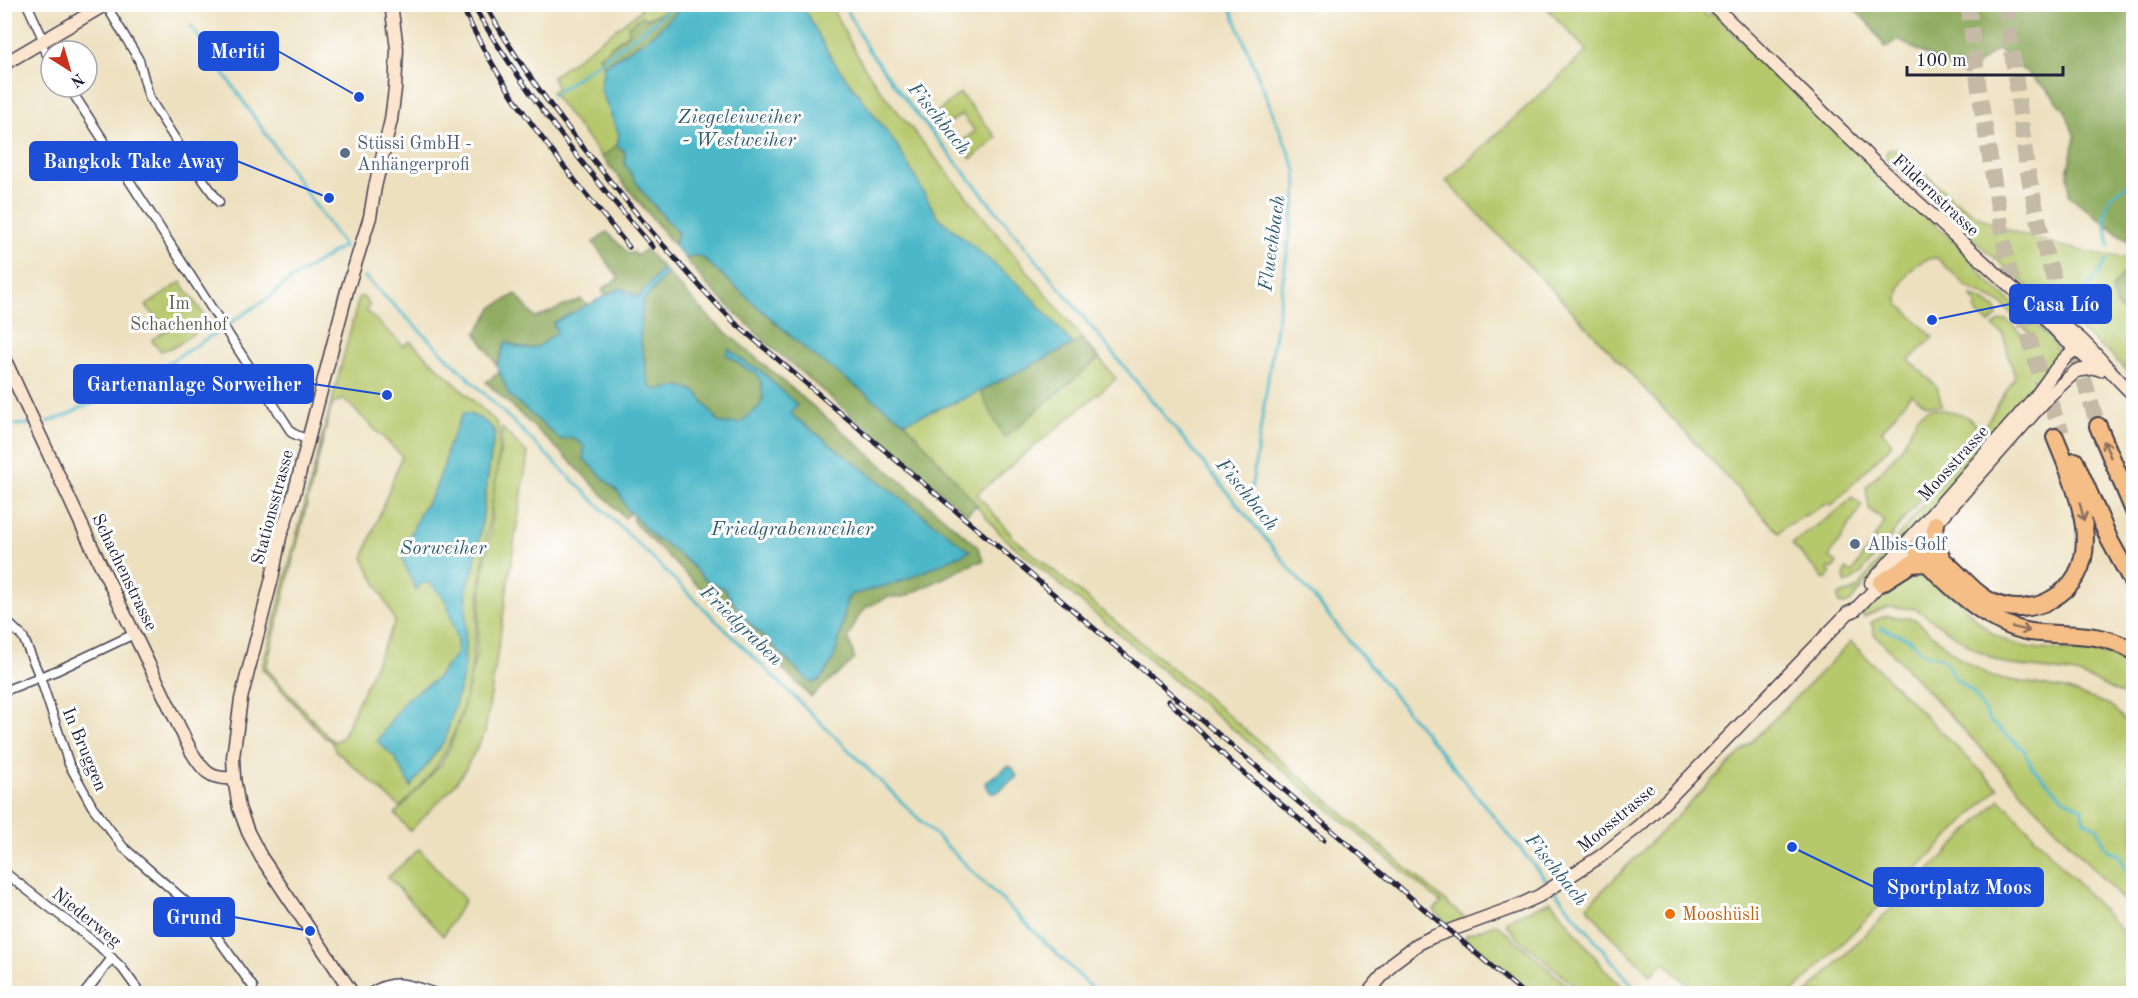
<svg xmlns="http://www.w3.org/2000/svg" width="2138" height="998" viewBox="0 0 2138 998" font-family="'Old Standard TT',serif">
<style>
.green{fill:#b6c86c;stroke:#6c7554;stroke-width:1.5;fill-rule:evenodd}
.forest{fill:#90ac60;stroke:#59674e;stroke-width:1.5}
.water{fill:#4bb7c7;stroke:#366c81;stroke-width:1.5}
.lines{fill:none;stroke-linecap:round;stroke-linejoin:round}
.stream{stroke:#4bb7c7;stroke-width:3}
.highway-tunnel{stroke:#c4baa5;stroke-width:16;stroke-dasharray:16 8;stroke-linecap:butt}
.street-casing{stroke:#403e4f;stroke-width:11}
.secondary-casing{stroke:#403e4f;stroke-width:15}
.highway-casing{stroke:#403e4f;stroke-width:20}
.street{stroke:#fff;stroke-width:8}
.secondary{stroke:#fbe5cf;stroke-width:12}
.highway{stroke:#f5be86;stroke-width:16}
.rail-casing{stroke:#22223b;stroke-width:5}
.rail{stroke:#fff;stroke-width:3;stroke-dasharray:9;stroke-linecap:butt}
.oneway{stroke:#8c7060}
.service-dot{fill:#5c6f8a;stroke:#fff;stroke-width:2}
.food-dot{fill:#e8710a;stroke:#fff;stroke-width:2}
.labels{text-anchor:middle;stroke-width:6;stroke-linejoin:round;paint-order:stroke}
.service-label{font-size:18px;fill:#4e5e75;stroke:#fff;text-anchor:start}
.street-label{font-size:18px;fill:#22223b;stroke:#fff}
.park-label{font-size:18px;fill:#565c4c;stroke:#fff}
.food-label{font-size:18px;fill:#c56008;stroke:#fff;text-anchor:start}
.water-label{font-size:20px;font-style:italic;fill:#325e73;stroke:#fff}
.leader{fill:none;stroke:#1d4ed8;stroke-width:2}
.callout-dot{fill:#1d4ed8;stroke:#fff;stroke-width:2}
.callout{fill:#1d4ed8;stroke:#1d4ed8;stroke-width:2}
.callout-label{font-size:20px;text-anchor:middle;font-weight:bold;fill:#fff}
</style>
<rect width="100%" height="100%" fill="#fff"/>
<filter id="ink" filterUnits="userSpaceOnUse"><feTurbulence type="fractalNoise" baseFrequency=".0167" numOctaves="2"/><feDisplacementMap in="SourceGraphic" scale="12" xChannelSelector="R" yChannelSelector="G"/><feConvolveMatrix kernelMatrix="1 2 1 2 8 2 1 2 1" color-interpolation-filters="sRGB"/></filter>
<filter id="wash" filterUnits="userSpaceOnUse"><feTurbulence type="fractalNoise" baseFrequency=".008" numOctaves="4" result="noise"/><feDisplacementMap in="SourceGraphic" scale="24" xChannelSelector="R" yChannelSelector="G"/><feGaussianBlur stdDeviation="1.35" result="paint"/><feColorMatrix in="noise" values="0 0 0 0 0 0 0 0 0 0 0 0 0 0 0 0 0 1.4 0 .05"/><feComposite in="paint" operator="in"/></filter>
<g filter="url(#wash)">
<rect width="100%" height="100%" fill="#ede0bf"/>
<g class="green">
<polygon points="638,5 670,5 665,11 646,19 599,56 680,5 830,5 863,65 881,91 1082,338 1077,341 1095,361 1099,358 1116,379 977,494 1013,537 1220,708 1466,919 1449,925 1434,910 1441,903 1002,536 960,486 604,155 602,157 551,92 557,88 552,77 641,10"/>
<path d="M 1544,5 L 1694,5 L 1707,16 L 1712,12 L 1809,108 L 1960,247 L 1987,280 L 2049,337 C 2061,350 2057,359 2049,373 L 1850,602 L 1845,605 L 1839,604 L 1838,595 L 1853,591 L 1860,585 L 1982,430 L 2015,377 L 2003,334 L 1993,327 L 2000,321 L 2007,320 L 2025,337 L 2030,333 L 2002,304 L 1967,287 L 1937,258 C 1915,258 1897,282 1898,303 L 1933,337 L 1909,360 L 1937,387 L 1942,406 L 1927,405 L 1911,394 L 1882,431 L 1892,443 L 1889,447 L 1834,503 L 1831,506 L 1828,503 L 1786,526 L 1779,533 L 1561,299 L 1446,181 L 1587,51 Z"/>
<polygon points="960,93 997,138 971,159 962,147 965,139 975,131 962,114 951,122 943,124 935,114"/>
<path d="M 1892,149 L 1899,150 L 1906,155 C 1925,172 1943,193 1964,207 C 2004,236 2084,253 2133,259 L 2111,290 L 2116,305 L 2133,321 L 2133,378 L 2108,351 L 2104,350 C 2030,288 1956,227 1886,160 L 1887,151 Z"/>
<polygon points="181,282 209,322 176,346 161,351 153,343 152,339 168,330 146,306"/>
<polygon points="1972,296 1996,308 1997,316 1989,324 1974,310 1977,307"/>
<path d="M 359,297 L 363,297 L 370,305 L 366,311 L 404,346 L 410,341 L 497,423 L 499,431 C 500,474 488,520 483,563 C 474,629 477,703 439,762 C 428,779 414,794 400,807 L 336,751 L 330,740 L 324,737 L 262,668 ZM 344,399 L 402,456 L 363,558 L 395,621 L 342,737 L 335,742 L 329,738 L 266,668 L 331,408 L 334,403 ZM 495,432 L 490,461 L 481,529 L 473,571 L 467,585 L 464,673 L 411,786 L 395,758 L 406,699 L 435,680 L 457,653 L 457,639 L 446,601 L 431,583 L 422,583 L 416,589 L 420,513 L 433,494 L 445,463 L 447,449 Z"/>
<path d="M 1930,408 C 1945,411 1971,411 1976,428 L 1861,574 L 1846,584 L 1844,579 L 1846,569 L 1852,573 L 1885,522 L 1869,509 L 1866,487 L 1900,450 L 1918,416 Z"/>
<polygon points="502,428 528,454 485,733 463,773 452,788 410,831 395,814 441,764 450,747 461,716 476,655 484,564 491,532 492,505 501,446"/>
<path d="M 1852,497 L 1862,506 L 1829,557 L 1837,563 L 1833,569 L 1830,567 L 1828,570 L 1831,573 L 1827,579 L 1823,578 L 1792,544 C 1812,526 1835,517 1852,497 Z"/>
<path d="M 1923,572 C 1958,589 1974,630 2012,643 C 2043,654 2078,647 2109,655 C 2117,657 2126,663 2133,668 L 2133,704 L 2126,697 L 2099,683 L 2077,674 L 2005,664 L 1976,650 L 1916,609 L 1888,607 L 1864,617 L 1862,613 L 1880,597 L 1887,597 L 1898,586 L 1898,579 L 1911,573 Z"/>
<polygon points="1886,616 1915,619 1959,658 1992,677 2065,689 2110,705 2133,729 2133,911 1874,634 1871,622"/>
<polygon points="1851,642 1998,788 1792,993 1696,993 1664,962 1651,975 1605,929 1587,906"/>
<polygon points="2000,799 2133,943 2133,993 1807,993"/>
<polygon points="419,849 465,900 443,936 388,877"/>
<polygon points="1551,901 1606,971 1628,993 1583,993 1516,936 1506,924 1507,920"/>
<polygon points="1495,924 1498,925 1576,993 1530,993 1465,939 1466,935"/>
</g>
<g class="forest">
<path d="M 670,5 L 685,5 L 652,36 L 604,66 L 599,56 L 629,34 L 628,26 L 642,16 L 646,19 C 656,16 664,13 670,5 Z"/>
<polygon points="1850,5 2133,5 2133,245 2069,195 2068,169 2075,138 2066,112 2048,90 1997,49 1965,75 1898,40 1886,48 1868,23"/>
<polygon points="617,145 625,152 625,164 642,191 678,233 674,245 602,157"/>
<polygon points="607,232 629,254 633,252 637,256 645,249 663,268 639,297 620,288 605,296 602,289 619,278 593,243"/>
<polygon points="695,254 703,258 810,353 905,422 977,505 967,514 768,344 706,284 686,259"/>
<polygon points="2133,260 2133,321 2116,305 2111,290"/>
<path d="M 667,273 L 715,323 L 977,546 L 984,561 L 975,563 L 904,597 L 888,597 L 867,607 L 860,614 L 848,638 L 855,659 L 811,697 L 634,523 L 632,518 L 634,516 L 657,540 L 664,543 L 686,560 L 708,582 L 724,588 L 744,618 L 817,682 C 840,660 841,629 847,599 L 851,595 L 902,581 L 790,414 L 796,405 L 759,370 L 749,365 L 729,350 L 726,354 L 747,369 L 756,373 L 761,382 L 763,398 L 760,406 L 740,423 L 720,423 L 695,391 L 680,386 L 656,390 L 649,385 L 640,336 L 643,302 Z"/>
<path d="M 516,294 L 535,318 L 581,299 L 588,305 L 553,323 L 557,332 C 537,349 531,354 506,342 L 497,366 L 476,333 L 493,307 Z"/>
<polygon points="1082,338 1099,358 1004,438 980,391 1073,344"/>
<polygon points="500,372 509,395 561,440 571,437 584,446 584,459 619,493 631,512 625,518 564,455 486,382"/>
</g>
<g class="water">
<polygon points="685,4 802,5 832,59 898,147 937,216 1024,289 1073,344 966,398 905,422 810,353 703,258 695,255 686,259 674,245 678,233 642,191 625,164 625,152 617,145 619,135 600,88 604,66 652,36"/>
<path d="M 663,268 L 667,273 L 643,302 L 640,336 L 649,385 L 656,390 L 680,386 L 695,391 L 720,423 L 740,423 L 760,406 L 763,398 L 761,382 L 756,373 L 747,369 L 726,354 L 729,349 L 749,365 L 759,369 L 797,405 L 791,414 L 970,551 L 902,581 L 851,595 L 847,599 C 840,629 841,659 817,682 L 810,682 L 744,618 L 724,588 L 708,582 L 686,560 L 664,543 L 657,540 L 627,509 L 619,493 L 584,459 L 584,446 L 571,437 L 561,440 L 509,395 L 497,366 L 506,342 C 531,354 537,349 557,332 L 553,323 L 620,288 L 639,297 Z"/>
<path d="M 463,413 C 477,416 487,420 495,432 L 490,461 L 481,529 L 473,571 L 467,585 L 464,673 L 445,740 L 411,787 L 395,758 L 377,741 L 406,699 L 435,680 L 457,653 L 457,639 L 446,601 L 431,583 L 422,583 L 416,590 L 401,556 L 420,513 L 433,494 L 445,463 L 447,449 Z"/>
<polygon points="1008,766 1013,768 1017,777 996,793 991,793 986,786 987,781"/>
</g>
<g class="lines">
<g class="stream">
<polyline points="844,4 867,48 915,112 1550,885"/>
<polyline points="1229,4 1296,170 1297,188 1250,498"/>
<polyline points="1732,8 1738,4"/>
<polyline points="191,26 345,248"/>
<polyline points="558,91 644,30 676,4"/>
<polyline points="553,95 555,94"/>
<path d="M 2109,246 C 2107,227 2098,203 2118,191 C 2124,187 2128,186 2134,181"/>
<polyline points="365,277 1098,994"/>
<polyline points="2085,311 2085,292 2107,260"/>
<polyline points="227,325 270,297 284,284 343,246"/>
<polyline points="47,422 68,415 81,407 96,403 108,395 139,381 219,331"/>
<polyline points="4,425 10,425"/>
<polyline points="15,425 30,424"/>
<polyline points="1881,628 1909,639 1924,654 1943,658 1955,678 1973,692 1990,721 2024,750 2033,768 2063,798 2081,808 2084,821 2098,828 2105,847 2109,851 2121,856 2126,872 2134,881"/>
<polyline points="1554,890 1632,985 1641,994"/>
</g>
</g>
</g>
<g filter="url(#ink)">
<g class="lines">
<g class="highway-tunnel">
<polyline points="1968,4 1980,97 2007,262 2042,382 2062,433"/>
<polyline points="2006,4 2027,168 2045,250 2098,426"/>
</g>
<defs>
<g id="street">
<polyline points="27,4 44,41"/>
<polyline points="106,5 139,60 149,97 154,106 182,150 219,202"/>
<polyline points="40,43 51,60"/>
<polyline points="69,87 292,433 308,440"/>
<polyline points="4,619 23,637 40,677 69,764 92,806 123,847 202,916 253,987"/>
<polyline points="4,691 58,670 134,634"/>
<polyline points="4,872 97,944 122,968 141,994"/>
<polyline points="84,994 112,958"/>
<path d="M 368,994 C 396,975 409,985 439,994"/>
</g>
<g id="secondary">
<path d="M 1712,4 L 1878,166 L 2044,317 C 2082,328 2105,370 2134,395"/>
<polyline points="4,64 106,4"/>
<polyline points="2047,321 2063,338 2100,370"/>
<path d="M 4,358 L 90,543 L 191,751 C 203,771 210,780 234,778"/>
<path d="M 1871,583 L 2036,396 C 2051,377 2062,355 2084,344"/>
<polyline points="353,994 261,857 248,832 239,808 234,778 233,757 241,699 272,578 280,537 293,498 348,287 370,217 375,187 391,120 395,89 397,49 391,4"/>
<polyline points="1367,994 1394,962 1418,944 1432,937 1517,906 1539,896 1601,856 1640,825 1671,796 1848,613 1855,610 1919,543 2050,395 2076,371 2096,368"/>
</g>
<g id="highway">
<polyline points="2098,426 2134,511"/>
<polyline points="2075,461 2110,541 2134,585"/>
<polyline points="1936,524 1933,540 1942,558"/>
<path d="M 1919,543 C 1928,549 1937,555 1945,562 C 1961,575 1975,595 1994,603 C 2012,611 2035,609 2052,599 C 2113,565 2074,484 2055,437"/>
<path d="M 1917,551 C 1943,582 1990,626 2031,632 C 2071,637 2096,630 2134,651"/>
<polyline points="1881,583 1911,564 1928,563"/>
</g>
</defs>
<use href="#street" class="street-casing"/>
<use href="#secondary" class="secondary-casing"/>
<use href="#highway" class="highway-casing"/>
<use href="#street" class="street"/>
<use href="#secondary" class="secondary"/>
<use href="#highway" class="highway"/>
<defs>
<g id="rail">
<path d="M 461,4 C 502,95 566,170 629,247"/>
<path d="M 472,4 C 524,91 586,171 653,247"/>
<path d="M 485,4 C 518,65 560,119 603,172 C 645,225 687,275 735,323 L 1524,994"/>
<polyline points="1169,701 1232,763 1324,840"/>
</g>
</defs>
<use href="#rail" class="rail-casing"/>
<use href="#rail" class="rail"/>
</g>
<defs><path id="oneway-shaft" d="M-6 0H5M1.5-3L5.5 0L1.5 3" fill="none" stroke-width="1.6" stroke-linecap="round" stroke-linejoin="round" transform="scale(1.5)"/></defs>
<g class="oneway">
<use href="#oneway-shaft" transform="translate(2107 449) rotate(-113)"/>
<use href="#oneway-shaft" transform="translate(2082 512) rotate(76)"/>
<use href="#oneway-shaft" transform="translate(2021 629) rotate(13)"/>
</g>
</g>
<g class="service-dot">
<circle cx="345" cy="153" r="6"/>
<circle cx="1855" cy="544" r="6"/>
</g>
<circle class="food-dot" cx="1670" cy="914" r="6"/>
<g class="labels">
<g class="service-label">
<text x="357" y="149">Stüssi GmbH -<tspan x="357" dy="21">Anhängerprofi</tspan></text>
<text x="1867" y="550">Albis-Golf</text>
</g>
<g class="street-label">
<text transform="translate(1936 195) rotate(43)" y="6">Fildernstrasse</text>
<text transform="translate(1953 463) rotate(-48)" y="6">Moosstrasse</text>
<text transform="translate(272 507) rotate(-75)" y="6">Stationsstrasse</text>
<text transform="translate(125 572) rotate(64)" y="6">Schachenstrasse</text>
<text transform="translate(85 749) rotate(67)" y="6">In Bruggen</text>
<text transform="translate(1616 818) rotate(-40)" y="6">Moosstrasse</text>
<text transform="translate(87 917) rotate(39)" y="6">Niederweg</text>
</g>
<g class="park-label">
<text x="179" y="309">Im<tspan x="179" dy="21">Schachenhof</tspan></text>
</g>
<g class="food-label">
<text x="1682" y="920">Mooshüsli</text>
</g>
<g class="water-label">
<text x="739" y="123">Ziegeleiweiher<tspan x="739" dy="23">- Westweiher</tspan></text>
<text transform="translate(940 118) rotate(51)" y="7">Fischbach</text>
<text transform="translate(1271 243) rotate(-82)" y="7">Fluechbach</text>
<text transform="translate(1248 494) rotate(51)" y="7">Fischbach</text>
<text x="792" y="535">Friedgrabenweiher</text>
<text x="443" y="554">Sorweiher</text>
<text transform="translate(742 625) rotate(44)" y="7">Friedgraben</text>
<text transform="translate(1557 869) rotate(51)" y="7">Fischbach</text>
</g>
</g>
<path class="leader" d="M359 97L278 51M329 198L237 161M1932 320L2010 304M387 395L313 384M1792 847L1874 887M310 931L234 917"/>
<g class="callout-dot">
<circle cx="359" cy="97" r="6"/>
<circle cx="329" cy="198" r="6"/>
<circle cx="1932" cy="320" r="6"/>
<circle cx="387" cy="395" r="6"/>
<circle cx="1792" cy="847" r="6"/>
<circle cx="310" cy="931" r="6"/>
</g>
<g class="callout">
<rect x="199" y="32" width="79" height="38" rx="6"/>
<rect x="30" y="142" width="207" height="38" rx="6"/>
<rect x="2010" y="285" width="101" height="38" rx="6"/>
<rect x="74" y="365" width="239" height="38" rx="6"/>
<rect x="1874" y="868" width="169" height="38" rx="6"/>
<rect x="154" y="898" width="80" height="38" rx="6"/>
</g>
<g class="callout-label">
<text x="238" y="58">Meriti</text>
<text x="134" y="168">Bangkok Take Away</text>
<text x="2061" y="311">Casa Lío</text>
<text x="194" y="391">Gartenanlage Sorweiher</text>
<text x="1959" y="894">Sportplatz Moos</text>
<text x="194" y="924">Grund</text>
</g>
<rect width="2138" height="998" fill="none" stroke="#fff" stroke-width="24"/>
<g transform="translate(69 69) rotate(143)"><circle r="28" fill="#ffffff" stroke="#a7a7b1" stroke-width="1.5"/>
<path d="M0-4.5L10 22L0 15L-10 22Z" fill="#c8321e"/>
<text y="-9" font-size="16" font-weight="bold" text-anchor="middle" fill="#22223b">N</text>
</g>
<path d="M1907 66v9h156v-9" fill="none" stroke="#22223b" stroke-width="3"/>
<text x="1916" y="66" font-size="18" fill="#22223b" stroke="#ffffff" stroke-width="4.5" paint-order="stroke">100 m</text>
</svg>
